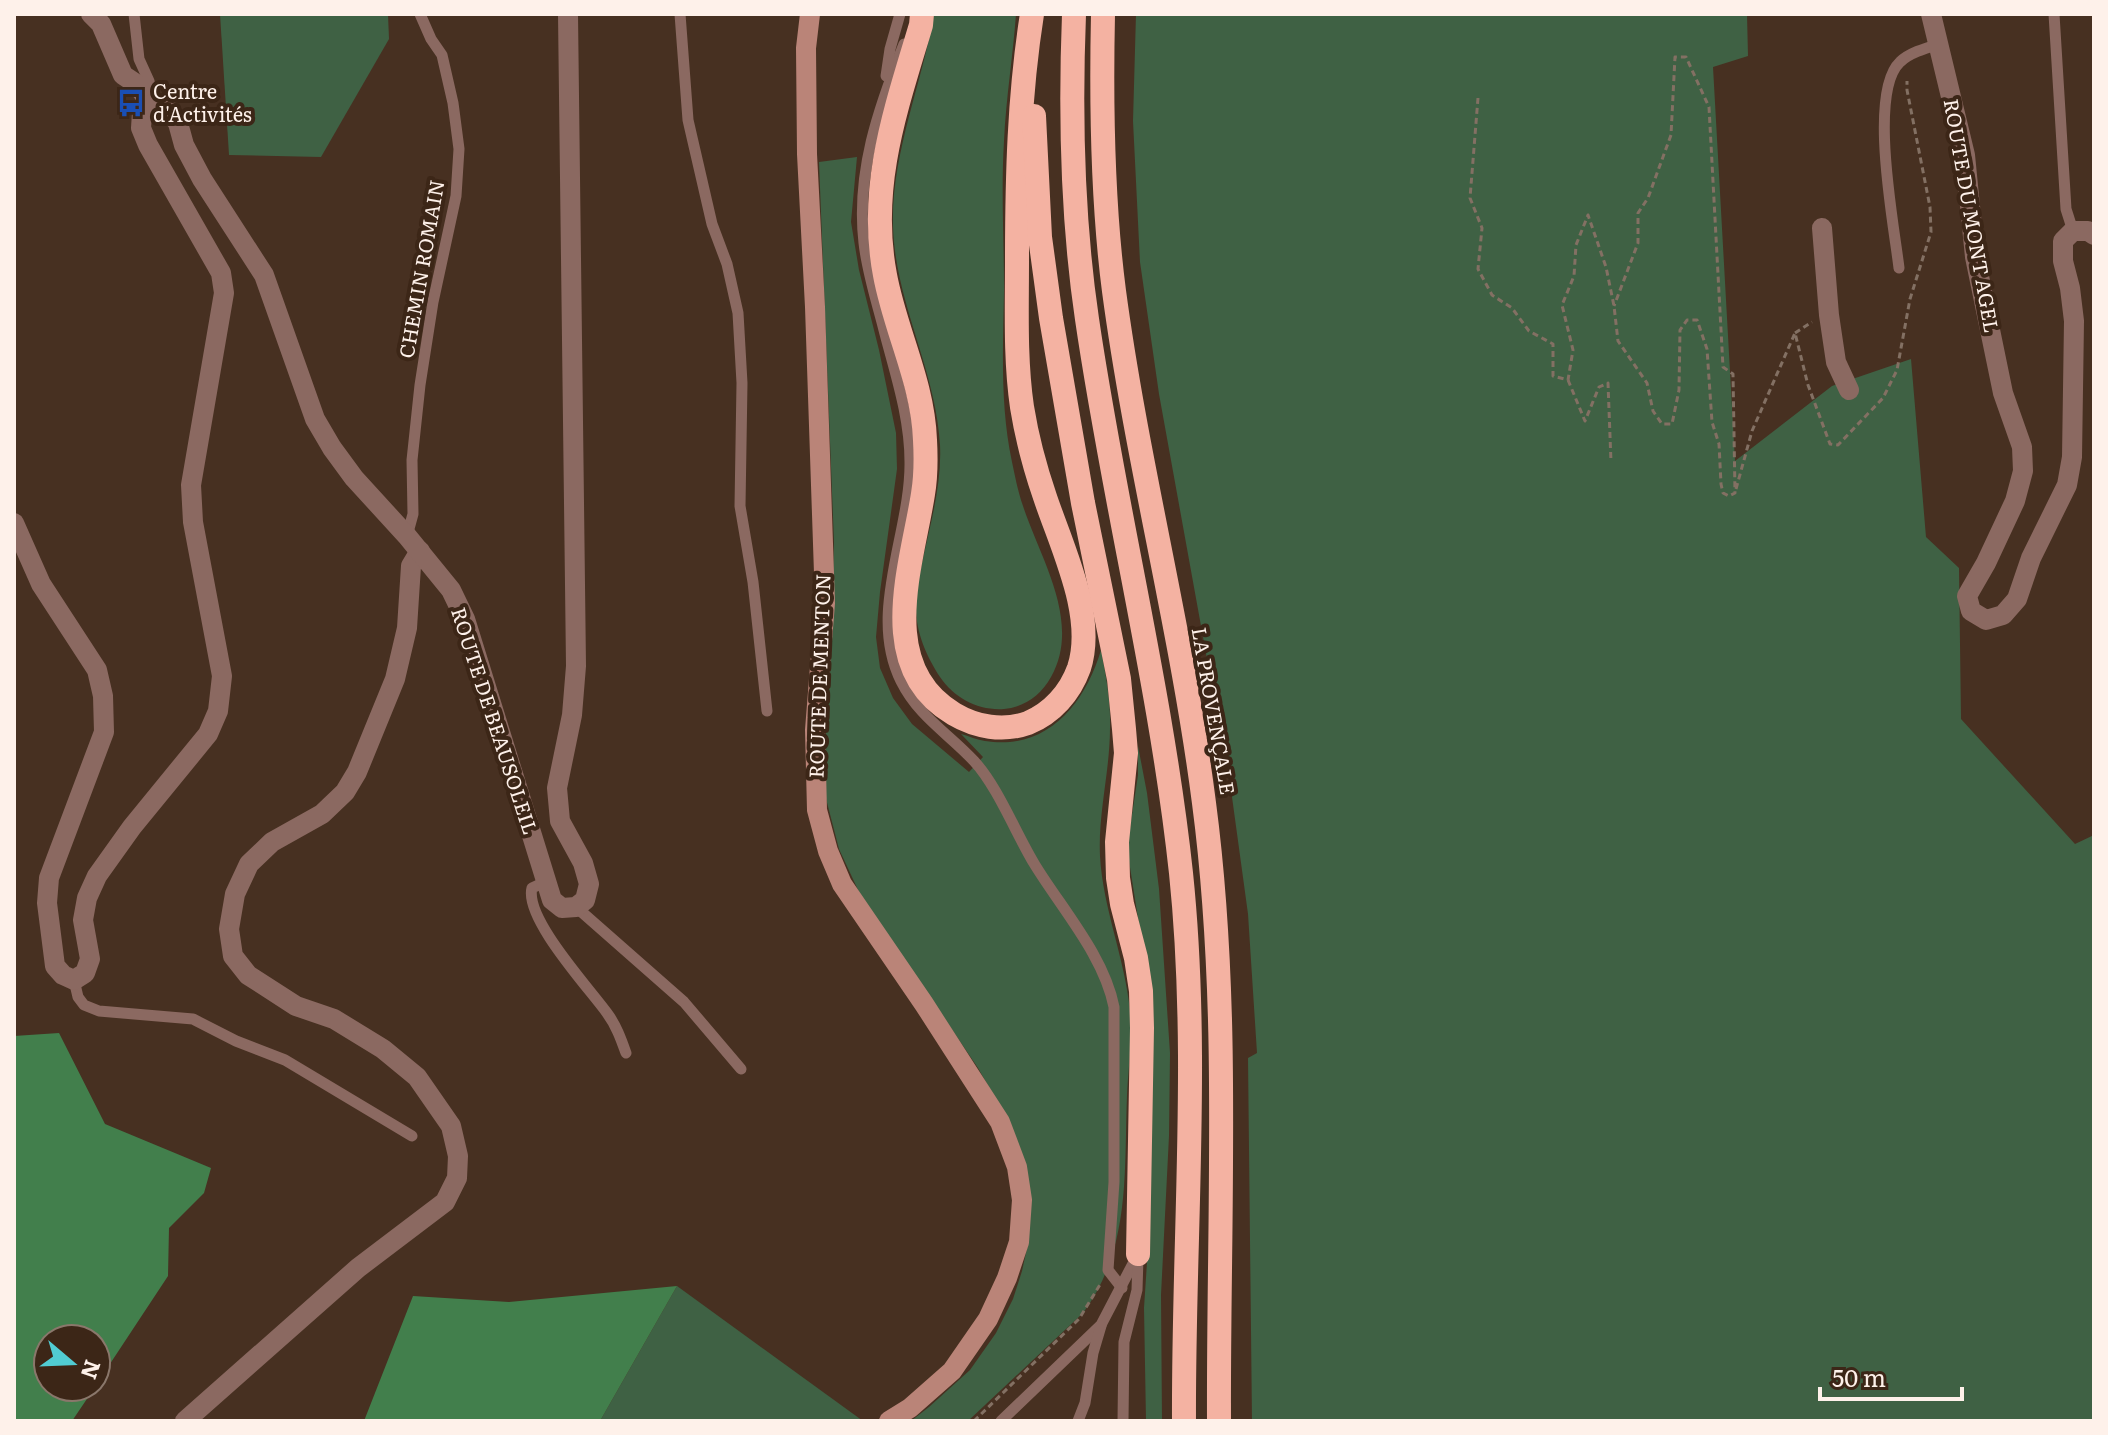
<svg xmlns="http://www.w3.org/2000/svg" width="2108" height="1435" viewBox="0 0 2108 1435" font-family="Literata,serif">
<style>
.green{fill:#3f6144}
.forest{fill:#427f4c}
.lines{fill:none;stroke-linecap:round;stroke-linejoin:round}
.path{stroke:#837063;stroke-width:3;stroke-dasharray:6 4;stroke-linecap:butt}
.service{stroke:#8b6961;stroke-width:11}
.minor{stroke:#8b6961;stroke-width:20}
.tertiary{stroke:#8b6961;stroke-width:20}
.secondary{stroke:#ba8478;stroke-width:20}
.motorway{stroke:#f4b2a2;stroke-width:24}
.labels{text-anchor:middle;stroke-width:8;stroke-linejoin:round;paint-order:stroke}
.poi-label{font-size:20px;fill:#fef1ea;stroke:#3c2617;text-anchor:start}
.street-label{font-size:20px;fill:#fef1ea;stroke:#3c2617}
</style>
<rect width="100%" height="100%" fill="#473021"/>
<g class="green">
<polygon points="220,14 388,14 389,39 321,157 229,155"/>
<path d="M 934,14 L 1016,14 C 1013,56 1006,98 1004,141 C 1001,190 1004,241 1004,290 C 1003,348 1000,406 1012,462 C 1015,476 1018,492 1023,506 C 1040,558 1082,622 1051,677 C 1041,695 1025,707 1004,709 C 979,711 954,698 940,677 C 927,657 916,633 916,608 C 915,593 919,578 922,563 C 930,525 942,485 940,445 C 936,370 895,302 893,226 C 891,154 922,85 934,14 Z"/>
<polygon points="1136,14 1747,14 1748,56 1713,67 1735,461 1832,386 1911,359 1926,537 1959,568 1961,719 2075,844 2094,835 2094,1421 1252,1421 1248,1058 1257,1053 1248,914 1232,797 1159,394 1140,262 1133,121"/>
<path d="M 857,157 L 851,222 L 859,270 L 879,350 L 896,433 L 897,469 L 880,592 L 876,637 L 880,668 L 893,698 L 912,724 L 969,772 L 983,757 L 961,734 C 969,736 977,740 985,741 C 1047,751 1085,704 1101,650 C 1106,676 1111,701 1110,728 C 1110,771 1098,813 1100,856 C 1103,909 1125,958 1130,1011 C 1133,1039 1128,1069 1127,1096 C 1124,1173 1131,1248 1083,1313 L 968,1421 L 911,1421 L 929,1407 L 970,1370 L 996,1333 L 1013,1299 L 1022,1271 L 1029,1239 L 1007,1119 L 978,1068 L 859,892 L 839,849 L 823,787 L 832,621 L 834,542 L 819,162 Z"/>
<polygon points="1138,746 1147,793 1159,889 1170,1053 1169,1136 1161,1295 1162,1421 1146,1421 1144,1308 1150,1217 1140,931 1127,848 1138,775"/>
<polygon points="677,1286 863,1421 600,1421"/>
</g>
<g class="forest">
<polygon points="59,1033 105,1124 211,1168 204,1193 169,1228 168,1276 96,1385 96,1339 48,1339 48,1387 95,1387 72,1421 14,1421 14,1036"/>
<polygon points="677,1286 600,1421 364,1421 413,1296 509,1302"/>
</g>
<g class="lines">
<g class="path">
<polyline points="1478,98 1470,198 1482,228 1478,269 1492,295 1512,308 1529,331 1553,344 1553,376 1568,380 1573,350 1562,305 1574,276 1576,245 1588,215 1606,267 1614,306 1618,341 1647,383 1653,411 1662,424 1672,424 1679,390 1680,330 1687,320 1697,320 1707,349 1712,422 1719,444 1721,484 1723,493 1729,496 1735,493 1733,374 1723,367 1709,107 1686,57 1675,57 1671,135 1648,198 1638,213 1638,243 1614,306"/>
<polyline points="1795,333 1812,322"/>
<polyline points="1568,380 1585,421 1599,387 1608,383 1611,462"/>
<polyline points="1736,489 1752,431 1795,333 1808,385 1830,444 1838,445 1883,398 1897,370 1910,299 1931,232 1930,207 1907,90 1907,81"/>
<polyline points="974,1421 1079,1319 1101,1283"/>
</g>
<g class="service">
<polyline points="134,14 139,59 149,81 152,99"/>
<polyline points="680,14 688,120 712,224 727,264 738,313 742,383 740,506 753,582 767,711"/>
<polyline points="2054,14 2066,209 2073,231"/>
<path d="M 904,44 C 878,109 856,173 864,243 C 867,271 876,299 883,326 C 894,370 910,415 910,462 C 911,532 867,613 901,681 C 919,717 948,733 974,761 C 998,787 1016,834 1035,865 C 1062,909 1104,956 1114,1007 L 1114,1182 L 1108,1270 L 1122,1288"/>
<polyline points="886,76 890,49 900,14"/>
<path d="M 1899,268 C 1894,225 1868,92 1900,62 C 1909,53 1926,48 1939,44"/>
<polyline points="407,536 413,514 412,460 420,385 433,302 456,196 459,149 453,103 442,55 431,39 420,14"/>
<path d="M 545,882 L 532,888 C 524,918 589,988 607,1013 C 616,1025 621,1039 626,1053"/>
<polyline points="576,907 684,1002 741,1069"/>
<polyline points="74,980 78,997 84,1005 99,1011 193,1019 236,1041 285,1060 412,1136"/>
<polyline points="1001,1421 1101,1325 1138,1254"/>
<polyline points="1078,1421 1085,1403 1093,1353 1101,1326"/>
<polyline points="1123,1421 1124,1342 1137,1290 1138,1258"/>
</g>
<g class="minor">
<polyline points="91,14 101,24 123,75 135,83 152,104"/>
<polyline points="1822,228 1829,315 1836,362 1849,390"/>
<polyline points="185,1421 358,1268 445,1202 457,1178 458,1156 451,1126 417,1077 383,1049 334,1019 296,1006 248,975 233,956 229,929 235,894 249,864 272,842 322,814 345,792 357,772 395,679 407,628 411,566 420,551"/>
</g>
<g class="tertiary">
<polyline points="1931,14 1965,155 1975,257 2003,393 2022,447 2023,471 2015,501 1986,563 1967,596 1971,611 1986,620 2003,615 2017,599 2031,558 2067,485 2072,457 2074,321 2070,288 2063,261 2063,241 2073,231 2088,231 2094,235"/>
<polyline points="14,523 41,584 97,670 103,696 104,732 49,878 47,903 55,966 63,975 74,980 85,973 90,959 83,920 87,898 97,876 132,827 208,734 218,711 222,676 193,522 191,485 224,293 221,273 148,145 141,128 142,113 152,104 166,107 178,123 184,145 202,179 264,275 315,419 332,448 354,478 407,536 451,590 465,619 552,900 562,908 576,907 585,900 589,884 583,863 560,821 557,788 572,715 576,666 568,14"/>
</g>
<polyline class="secondary" points="810,14 806,48 807,154 815,307 825,603 815,730 817,810 828,851 842,884 924,1004 1000,1122 1017,1167 1022,1200 1019,1242 1007,1278 988,1319 952,1371 910,1408 889,1421"/>
<g class="motorway">
<path d="M 922,14 L 921,25 C 896,109 868,186 885,275 C 895,330 923,382 925,440 C 926,458 926,476 923,494 C 912,565 874,667 954,714 C 976,727 1003,732 1028,723 C 1052,713 1070,693 1079,668 C 1096,616 1062,548 1045,497 C 1035,468 1027,438 1022,407 C 1015,359 1017,310 1017,261 C 1017,178 1019,96 1032,14"/>
<path d="M 1074,14 C 1070,116 1072,218 1087,319 C 1114,505 1161,687 1181,873 C 1200,1056 1183,1238 1184,1421"/>
<path d="M 1103,14 C 1101,106 1102,199 1114,291 C 1137,463 1182,631 1204,803 C 1231,1008 1218,1215 1219,1421"/>
<polyline points="1034,116 1040,237 1051,318 1083,503 1119,679 1124,729 1126,753 1117,842 1118,878 1122,904 1136,958 1141,991 1142,1028 1138,1254"/>
</g>
</g>
<defs>
<symbol id="bus-bare" viewBox="-9 -9 18 18"><path d="M-5-6H5V4H4V6H2V4H-2V6H-4V4H-5ZM-3.5-4V0h7V-4ZM-3.5 1.2v1.5H-2V1.2ZM2 1.2v1.5H3.5V1.2Z" fill="#1a4fb4" stroke="#3c2617" stroke-width="2.5" paint-order="stroke"/></symbol>
</defs>
<g fill-rule="evenodd">
<use href="#bus-bare" x="111" y="83" width="40" height="40"/>
</g>
<g class="labels">
<g class="poi-label">
<text x="153" y="99">Centre<tspan x="153" dy="23">d'Activités</tspan></text>
</g>
<g class="street-label">
<text transform="translate(1971 216) rotate(80)" y="7">ROUTE DU MONT AGEL</text>
<text transform="translate(422 269) rotate(-80)" y="7">CHEMIN ROMAIN</text>
<text transform="translate(820 676) rotate(-88)" y="7">ROUTE DE MENTON</text>
<text transform="translate(1213 711) rotate(80)" y="7">LA PROVENÇALE</text>
<text transform="translate(494 721) rotate(72)" y="7">ROUTE DE BEAUSOLEIL</text>
</g>
</g>
<rect width="2108" height="1435" fill="none" stroke="#fef1ea" stroke-width="32"/>
<g transform="translate(72 1363) rotate(109)"><circle r="38" fill="#3c2617" stroke="#8a776b" stroke-width="2"/>
<path d="M0-6L14 30L0 20L-14 30Z" fill="#51ccd3"/>
<text y="-12" font-size="22" font-weight="bold" text-anchor="middle" fill="#fef1ea">N</text>
</g>
<path d="M1820 1387v12h142v-12" fill="none" stroke="#fef1ea" stroke-width="4"/>
<text x="1832" y="1387" font-size="24" fill="#fef1ea" stroke="#3c2617" stroke-width="6" paint-order="stroke">50 m</text>
</svg>
